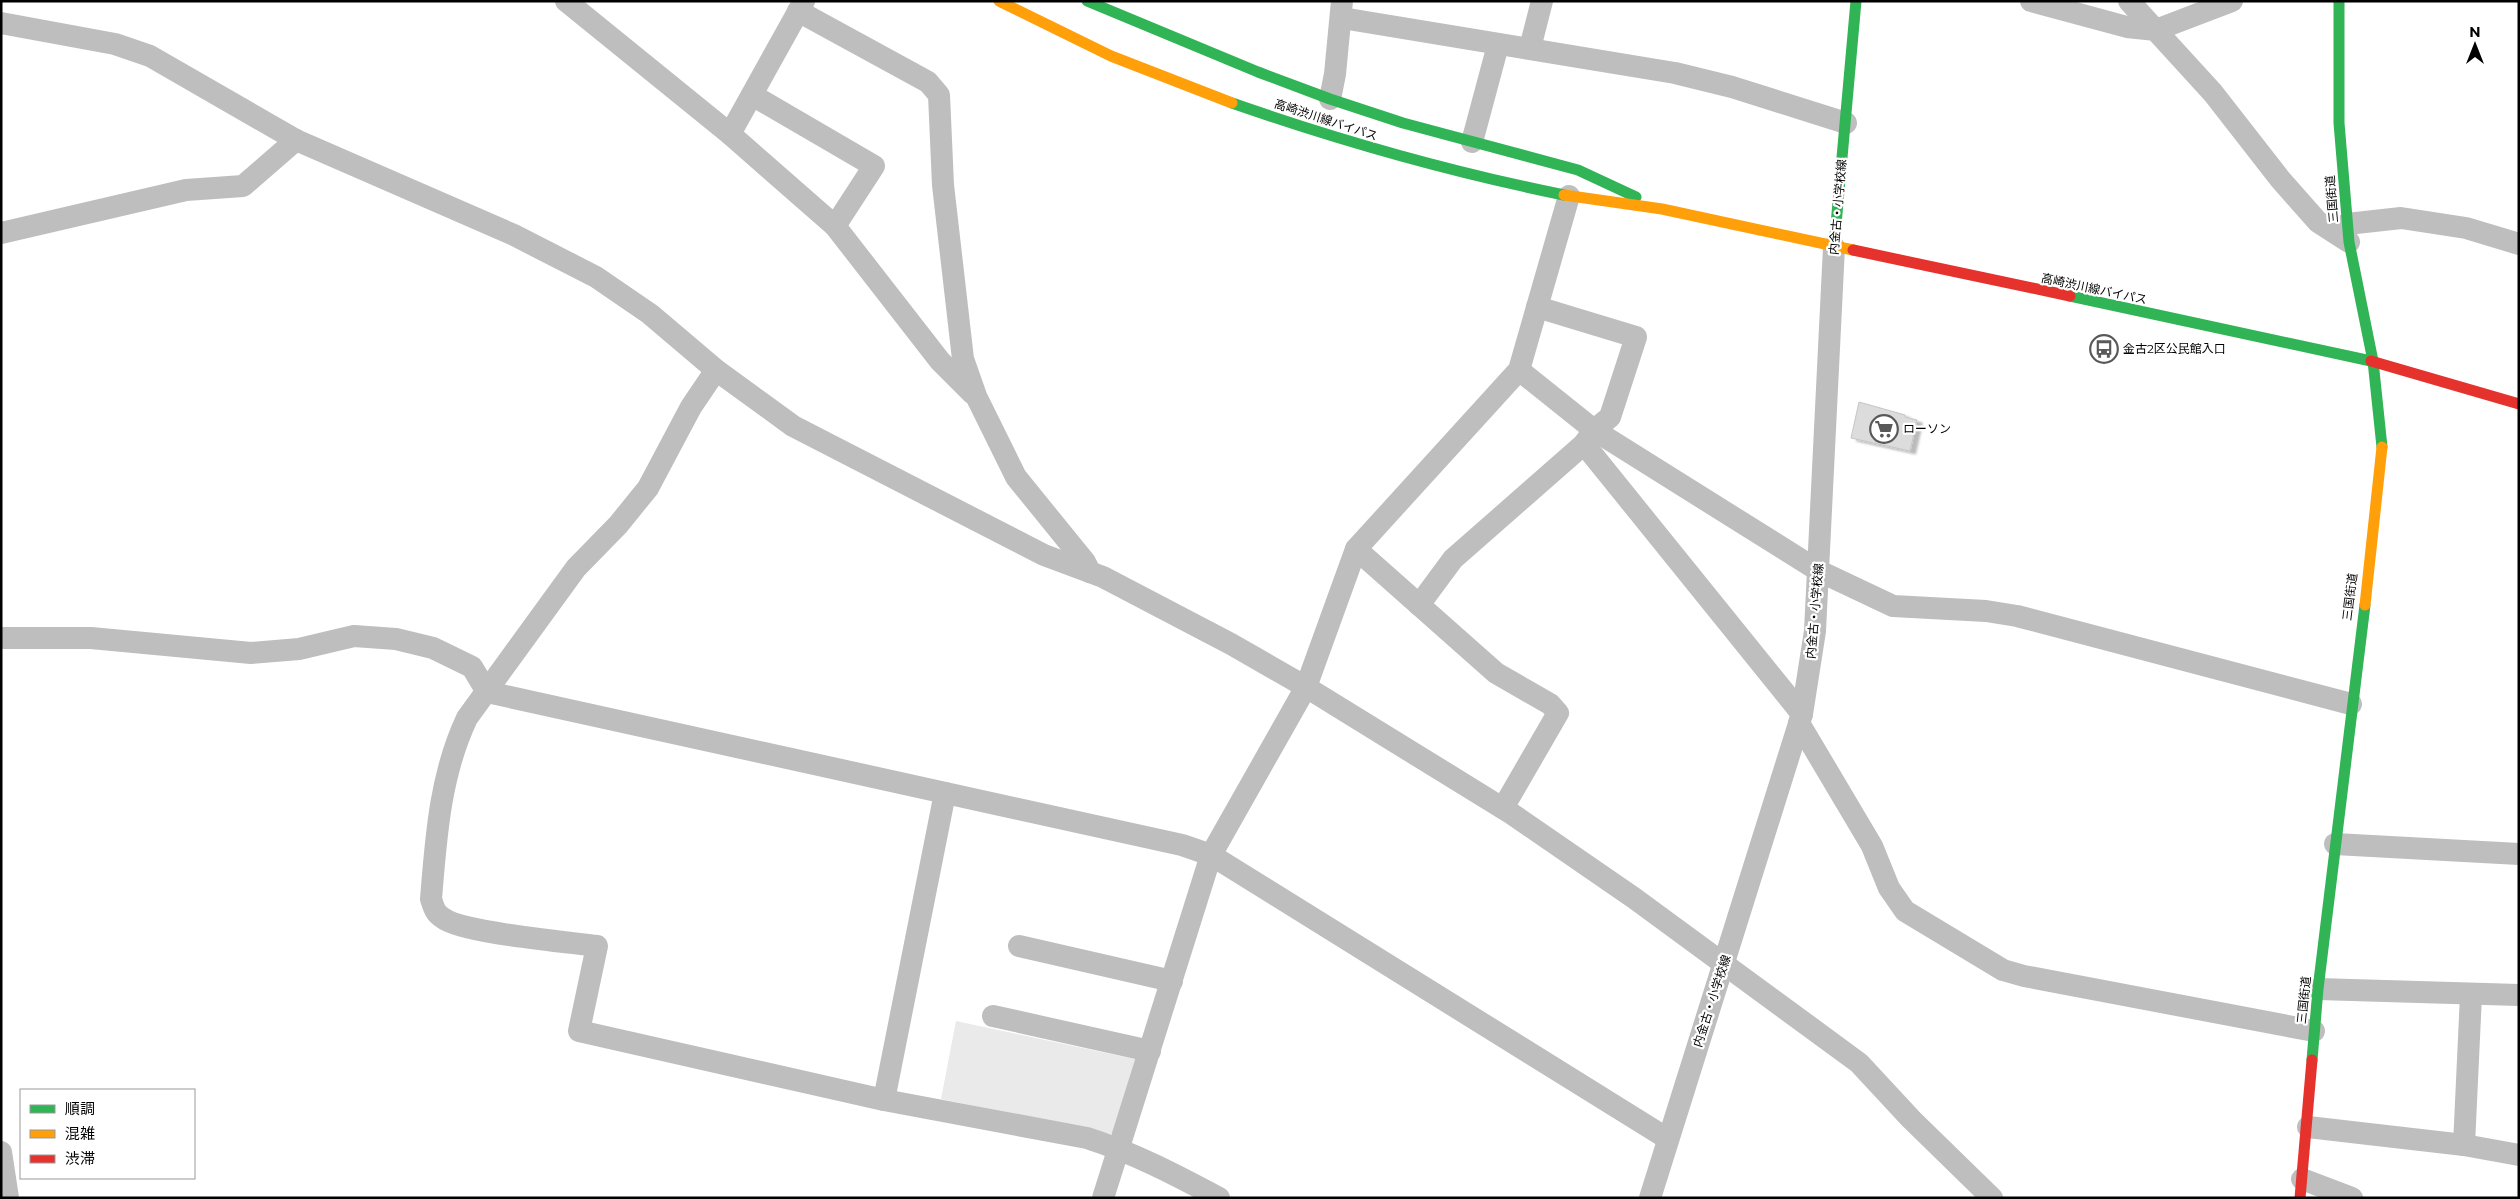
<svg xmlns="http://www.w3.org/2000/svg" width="2520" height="1199" viewBox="0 0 2520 1199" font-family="Montserrat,'Noto Sans JP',sans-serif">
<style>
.green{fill:#eaeaea}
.building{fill:#dcdcdc;stroke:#c5c5c5;filter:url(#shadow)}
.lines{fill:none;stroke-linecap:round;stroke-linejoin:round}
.street{stroke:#bebebe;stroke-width:22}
.fast{stroke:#30b455;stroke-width:11}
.slow{stroke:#ff9f0a;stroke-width:11}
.jam{stroke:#e5322d;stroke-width:11}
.labels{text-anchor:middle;stroke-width:4.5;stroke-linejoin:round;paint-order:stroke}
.street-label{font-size:12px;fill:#000;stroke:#fff}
.poi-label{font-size:12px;fill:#000;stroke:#fff;text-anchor:start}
</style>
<defs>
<filter id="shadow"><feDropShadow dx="5.5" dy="3" stdDeviation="1" flood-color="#0004"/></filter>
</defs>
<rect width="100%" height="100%" fill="#fff"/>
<polygon class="green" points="956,1021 1139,1060 1118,1131 1111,1134 941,1099"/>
<polygon class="building" points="1859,402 1905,415 1905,417 1917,420 1910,451 1851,438"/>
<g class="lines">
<g class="street">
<polyline points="566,1 730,134 835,226 940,361 972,393"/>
<polyline points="2031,1 2127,27 2156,30 2232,1"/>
<polyline points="2129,1 2213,93 2280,179 2318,222 2349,242"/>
<polyline points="798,11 928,82 939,95 943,185 963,359 976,396 1016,477 1085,562 1090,572"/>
<polyline points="1342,18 1675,73 1732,87 1846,123"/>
<polyline points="1,23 115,44 150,56 296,140 514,235 596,277 650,314 716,370 793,426 1044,555 1103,577 1231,644 1306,687 1512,814 1634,898 1859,1063 1911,1119 1992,1198"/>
<polyline points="1530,48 1542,1"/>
<polyline points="752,95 874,166 835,226"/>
<polyline points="1330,99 1335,74 1342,1"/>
<polyline points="730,134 804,1"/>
<polyline points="1472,142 1498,45"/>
<polyline points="2347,224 2401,218 2466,228 2519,244"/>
<polyline points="1,233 186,190 243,186 296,140"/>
<polyline points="1537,307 1636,337 1610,417 1594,430 1584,444 1802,714"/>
<path d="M 716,370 L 691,407 L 648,488 L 618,525 L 576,568 L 467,718 C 440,775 436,837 431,899 C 434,908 435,913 443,918 C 462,933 568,942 597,946 L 579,1031 L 884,1100 L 1087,1138 C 1134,1153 1176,1175 1219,1198"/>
<polyline points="1519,370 1594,430 1819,571 1893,606 1986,611 2017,616 2351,704"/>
<polyline points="1356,549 1496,673 1550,704 1558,713 1503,808"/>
<polyline points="1419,605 1453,559 1584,444"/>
<polyline points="1,638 91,638 251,653 299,649 354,636 396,639 433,648 472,667 487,692 1182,845 1211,855 1668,1139"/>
<polyline points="1799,723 1872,846 1889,888 1905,911 2003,970 2024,976 2314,1031"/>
<polyline points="2335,844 2519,854"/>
<polyline points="1019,946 1172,981"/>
<polyline points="2318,989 2519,995"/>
<polyline points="993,1016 1150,1051"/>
<polyline points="884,1100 945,793"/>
<polyline points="2308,1127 2464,1145 2519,1155"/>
<polyline points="2464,1145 2471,995"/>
<polyline points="1,1152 8,1198"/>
<polyline points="2302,1179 2352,1198"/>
<polyline points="1103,1198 1211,855 1306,687 1356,549 1519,370 1569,196"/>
<polyline points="1650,1198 1802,714 1815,631 1834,247"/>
</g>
<g class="fast">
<polyline points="1087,1 1258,72 1330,99 1403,123 1578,170 1636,197"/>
<polyline points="2339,1 2339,123 2349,242 2373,361 2382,447"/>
<path d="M 1232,103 C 1341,141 1451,172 1564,195"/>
<polyline points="1834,247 1856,1"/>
<polyline points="2070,296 2371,361"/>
<polyline points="2312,1060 2318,989 2365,605"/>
</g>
<g class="slow">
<polyline points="999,1 1111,56 1232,103"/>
<polyline points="1564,195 1662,209 1853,250"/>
<polyline points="2365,605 2382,447"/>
</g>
<g class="jam">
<polyline points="1853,250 2070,296"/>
<polyline points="2371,361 2519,404"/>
<polyline points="2300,1198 2312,1060"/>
</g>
</g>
<defs>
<symbol id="bus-ring" viewBox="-11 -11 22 22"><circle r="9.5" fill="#fff" stroke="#595959" stroke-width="1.5"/><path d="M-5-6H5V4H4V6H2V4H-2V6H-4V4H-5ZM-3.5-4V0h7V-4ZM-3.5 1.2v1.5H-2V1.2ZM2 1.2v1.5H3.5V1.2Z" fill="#595959"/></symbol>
<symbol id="supermarket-ring" viewBox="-11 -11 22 22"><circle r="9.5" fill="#fff" stroke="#595959" stroke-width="1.5"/><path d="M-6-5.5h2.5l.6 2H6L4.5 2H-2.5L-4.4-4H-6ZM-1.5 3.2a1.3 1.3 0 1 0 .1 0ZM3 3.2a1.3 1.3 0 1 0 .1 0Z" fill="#595959"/></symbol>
</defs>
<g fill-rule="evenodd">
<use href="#bus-ring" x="2088" y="333" width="32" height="32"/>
<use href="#supermarket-ring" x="1868" y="413" width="32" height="32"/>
</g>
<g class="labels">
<g class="street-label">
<text transform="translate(1326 120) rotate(18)" y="4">高崎渋川線バイパス</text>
<text transform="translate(2332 199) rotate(-95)" y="4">三国街道</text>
<text transform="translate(1838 207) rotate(-85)" y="4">内金古・小学校線</text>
<text transform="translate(2094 289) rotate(12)" y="4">高崎渋川線バイパス</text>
<text transform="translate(2350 597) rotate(-83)" y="4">三国街道</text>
<text transform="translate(1815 611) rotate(-85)" y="4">内金古・小学校線</text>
<text transform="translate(2304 1000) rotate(-84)" y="4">三国街道</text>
<text transform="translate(1712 1001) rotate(-72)" y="4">内金古・小学校線</text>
</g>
<g class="poi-label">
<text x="2123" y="353">金古2区公民館入口</text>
<text x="1903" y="433">ローソン</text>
</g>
</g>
<rect width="2520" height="1199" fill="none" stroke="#000000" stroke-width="5"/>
<rect x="20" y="1089" width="175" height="90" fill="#ffffff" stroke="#999999"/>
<rect x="30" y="1105" width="25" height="8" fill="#30b455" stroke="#999999"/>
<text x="65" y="1114" font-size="15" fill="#000000">順調</text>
<rect x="30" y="1130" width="25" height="8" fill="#ff9f0a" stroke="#999999"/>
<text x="65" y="1139" font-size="15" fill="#000000">混雑</text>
<rect x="30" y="1155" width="25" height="8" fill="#e5322d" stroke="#999999"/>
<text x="65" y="1164" font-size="15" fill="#000000">渋滞</text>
<g transform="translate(2475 45)" stroke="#ffffff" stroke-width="4" paint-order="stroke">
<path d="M0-4L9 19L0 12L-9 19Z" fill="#000000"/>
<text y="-8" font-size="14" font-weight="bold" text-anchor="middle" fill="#000000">N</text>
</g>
</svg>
